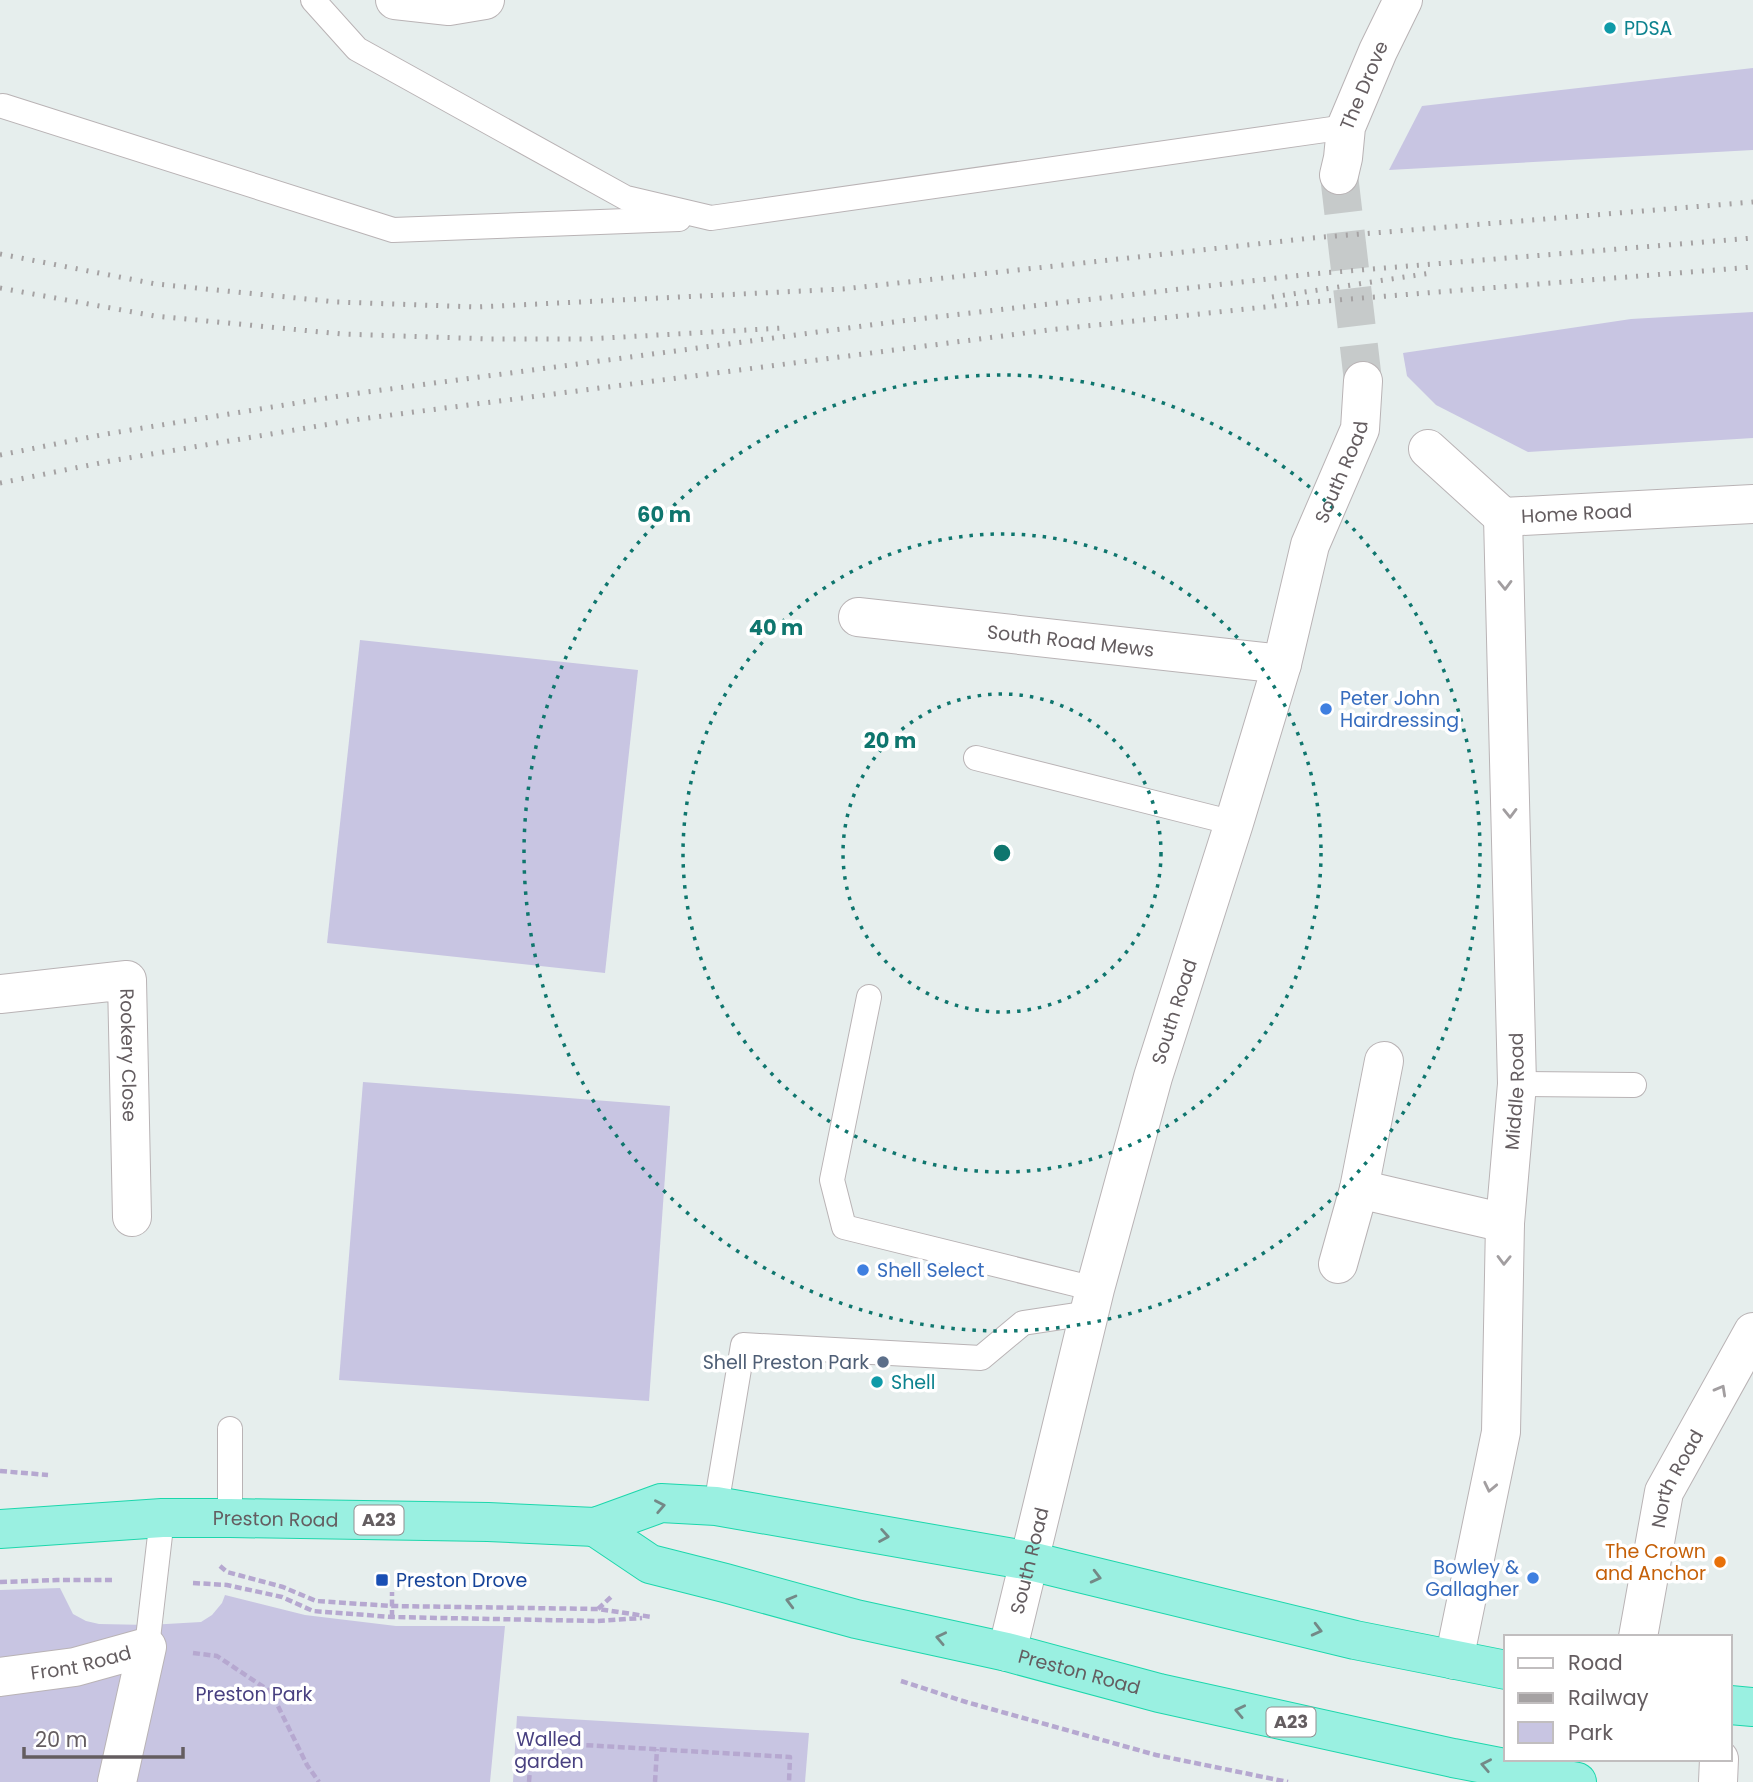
<svg xmlns="http://www.w3.org/2000/svg" width="1753" height="1782" viewBox="0 0 1753 1782" font-family="Poppins,sans-serif">
<style>
.green{fill:#c8c5e2}
.lines{fill:none;stroke-linecap:round;stroke-linejoin:round}
.street-tunnel{stroke:#c6caca;stroke-width:38;stroke-dasharray:38 19;stroke-linecap:butt}
.lane-casing{stroke:#b9b3b5;stroke-width:26}
.street-casing{stroke:#b9b3b5;stroke-width:40}
.secondary-casing{stroke:#bbb4b7;stroke-width:40}
.highway-casing{stroke:#1cd7ac;stroke-width:40}
.path{stroke:#b6a8d0;stroke-width:4.5;stroke-dasharray:7 3.5;stroke-linecap:butt}
.lane{stroke:#fff;stroke-width:24}
.street{stroke:#fff;stroke-width:38}
.secondary{stroke:#fff;stroke-width:38}
.highway{stroke:#9af0e1;stroke-width:38}
.rail{stroke:#a5a2a3;stroke-width:5;stroke-dasharray:2 9;stroke-linecap:butt}
.oneway{stroke:#a29ea0}
.oneway2{stroke:#748987}
.ring{fill:none;stroke:#0f766e;stroke-width:3.5;stroke-dasharray:3.5 7}
.culture-dot{fill:#0f9aa8;stroke:#fff;stroke-width:2.5}
.shop-dot{fill:#3f7fe0;stroke:#fff;stroke-width:2.5}
.service-dot{fill:#5c6f8a;stroke:#fff;stroke-width:2.5}
.food-dot{fill:#e8710a;stroke:#fff;stroke-width:2.5}
.transit-dot{fill:#1a4fb4;stroke:#fff;stroke-width:2.5}
.labels{text-anchor:middle;stroke-width:7;stroke-linejoin:round;paint-order:stroke}
.shield{fill:#fff;stroke:#928e90;stroke-width:2}
.shield-label{font-size:18px;font-weight:bold;fill:#645d60}
.culture-label{font-size:19px;fill:#0d838f;stroke:#fff;text-anchor:start}
.street-label{font-size:19px;fill:#645d60;stroke:#fff}
.shop-label{font-size:19px;fill:#366cbe;stroke:#fff;text-anchor:start}
.service-label{font-size:19px;fill:#4e5e75;stroke:#fff;text-anchor:end}
.food-label{font-size:19px;fill:#c56008;stroke:#fff;text-anchor:end}
.transit-label{font-size:19px;fill:#164399;stroke:#fff;text-anchor:start}
.park-label{font-size:19px;fill:#484080;stroke:#fff}
.centre{fill:#0f766e;stroke:#fff;stroke-width:3.5}
.ring-label{font-size:21px;text-anchor:middle;font-weight:bold;fill:#0f766e;stroke:#fff;stroke-width:7;stroke-linejoin:round;paint-order:stroke}
</style>
<rect width="100%" height="100%" fill="#e6eeed"/>
<g class="green">
<polygon points="1753,68 1753,150 1389,170 1422,106"/>
<polygon points="1753,312 1753,438 1528,452 1436,405 1407,376 1403,353 1631,319"/>
<polygon points="360,640 638,670 605,973 327,943"/>
<polygon points="363,1082 670,1106 649,1401 339,1380"/>
<polygon points="60,1588 73,1614 86,1621 99,1624 149,1625 201,1622 212,1615 222,1603 225,1595 305,1615 396,1626 505,1626 490,1782 0,1782 0,1590"/>
<polygon points="517,1716 809,1733 805,1782 513,1782"/>
</g>
<g class="lines">
<polyline class="street-tunnel" points="1339,175 1363,381"/>
<defs>
<g id="lane">
<polyline points="313,0 357,49 626,198 711,218 1346,127"/>
<polyline points="3,106 393,230 679,219"/>
<polyline points="976,758 1234,823"/>
<polyline points="869,997 832,1180 844,1227 1095,1289"/>
<polyline points="1517,1084 1634,1085"/>
<polyline points="230,1429 230,1518"/>
<polyline points="716,1506 743,1345 981,1358 1023,1323 1089,1313"/>
<polyline points="147,1647 162,1518"/>
</g>
<g id="street">
<polyline points="395,0 449,6 485,0"/>
<path id="s1" d="M 1339,175 L 1343,158 L 1346,127 L 1378,51 L 1403,0"/>
<path id="s2" d="M 1428,449 L 1503,517 L 1753,504"/>
<path id="s3" d="M 858,617 L 1282,664"/>
<path id="s4" d="M 0,994 L 127,980 L 132,1217"/>
<polyline points="1359,1189 1384,1061"/>
<polyline points="1338,1264 1359,1189 1505,1223"/>
<path id="s5" d="M 1638,1637 L 1664,1492 L 1753,1332"/>
<path id="s6" d="M 1007,1652 L 1095,1289 L 1153,1077 L 1234,823 L 1282,664 L 1310,545 L 1360,429 L 1363,381"/>
<path id="s7" d="M 1454,1660 L 1501,1432 L 1505,1223 L 1517,1084 L 1503,517"/>
<path id="s8" d="M 0,1677 L 75,1667 L 147,1647 L 117,1782"/>
</g>
<polyline id="secondary" points="1718,1782 1719,1759"/>
<g id="highway">
<path id="s9" d="M 595,1527 L 650,1564 L 725,1583 L 856,1619 L 1007,1652 L 1159,1693 L 1453,1758 L 1577,1782"/>
<path id="s10" d="M 0,1529 L 162,1518 L 230,1518 L 488,1522 L 595,1527 L 661,1503 L 716,1506 L 1030,1561 L 1355,1640 L 1506,1670"/>
<polyline points="1730,1705 1753,1707"/>
</g>
</defs>
<use href="#lane" class="lane-casing"/>
<use href="#street" class="street-casing"/>
<use href="#secondary" class="secondary-casing"/>
<use href="#highway" class="highway-casing"/>
<g class="path">
<polyline points="0,1471 48,1475"/>
<polyline points="220,1566 227,1572 283,1587 316,1601 392,1606 598,1609 652,1617"/>
<polyline points="0,1582 57,1580 115,1580"/>
<polyline points="193,1583 227,1585 282,1597 313,1611 392,1617 597,1621 642,1618"/>
<polyline points="598,1609 612,1596"/>
<polyline points="392,1617 392,1592"/>
<polyline points="193,1653 217,1656 271,1692 307,1765 319,1782"/>
<polyline points="901,1681 966,1702 1156,1755 1288,1782"/>
<polyline points="529,1782 532,1742 790,1757 789,1782"/>
<polyline points="655,1782 657,1749"/>
</g>
<use href="#lane" class="lane"/>
<use href="#street" class="street"/>
<use href="#secondary" class="secondary"/>
<use href="#highway" class="highway"/>
<g class="rail">
<polyline points="0,254 156,284 337,302 477,307 843,289 1312,238 1753,202"/>
<polyline points="0,288 155,316 342,334 491,339 588,339 782,328"/>
<polyline points="1272,297 1431,273"/>
<polyline points="0,455 106,434 352,394 901,321 1311,274 1753,238"/>
<polyline points="0,483 110,461 360,419 1049,330 1312,302 1753,267"/>
</g>
</g>
<defs><path id="oneway-chevron" d="M-2-3.5L2.5 0L-2 3.5" fill="none" stroke-width="1.6" stroke-linecap="round" stroke-linejoin="round" transform="scale(1.75)"/></defs>
<g class="oneway">
<use href="#oneway-chevron" transform="translate(1505 585) rotate(89)"/>
<use href="#oneway-chevron" transform="translate(1510 813) rotate(89)"/>
<use href="#oneway-chevron" transform="translate(1504 1260) rotate(91)"/>
<use href="#oneway-chevron" transform="translate(1721 1390) rotate(-61)"/>
<use href="#oneway-chevron" transform="translate(1490 1487) rotate(102)"/>
</g>
<g class="oneway2">
<use href="#oneway-chevron" transform="translate(660 1506) rotate(-11)"/>
<use href="#oneway-chevron" transform="translate(884 1536) rotate(10)"/>
<use href="#oneway-chevron" transform="translate(1096 1577) rotate(14)"/>
<use href="#oneway-chevron" transform="translate(791 1601) rotate(-165)"/>
<use href="#oneway-chevron" transform="translate(1317 1630) rotate(14)"/>
<use href="#oneway-chevron" transform="translate(941 1638) rotate(-168)"/>
<use href="#oneway-chevron" transform="translate(1240 1711) rotate(-168)"/>
<use href="#oneway-chevron" transform="translate(1486 1765) rotate(-169)"/>
</g>
<g class="ring">
<circle cx="1002" cy="853" r="159"/>
<circle cx="1002" cy="853" r="319"/>
<circle cx="1002" cy="853" r="478"/>
</g>
<g class="culture-dot">
<circle cx="1610" cy="28" r="7"/>
<circle cx="877" cy="1382" r="7"/>
</g>
<g class="shop-dot">
<circle cx="1326" cy="709" r="7"/>
<circle cx="863" cy="1270" r="7"/>
<circle cx="1533" cy="1578" r="7"/>
</g>
<circle class="service-dot" cx="883" cy="1362" r="7"/>
<circle class="food-dot" cx="1720" cy="1562" r="7"/>
<rect class="transit-dot" x="375" y="1573" width="14" height="14" rx="3.5"/>
<g class="labels">
<g class="shield">
<rect x="354.5" y="1505.5" width="49" height="29" rx="5"/>
<rect x="1266.5" y="1707.5" width="49" height="29" rx="5"/>
</g>
<g class="shield-label">
<text x="379" y="1526">A23</text>
<text x="1291" y="1728">A23</text>
</g>
<g class="culture-label">
<text x="1624" y="35">PDSA</text>
<text x="891" y="1389">Shell</text>
</g>
<g class="street-label">
<text dy="7" stroke="none"><textPath href="#s1" startOffset="94">The Drove</textPath></text>
<text dy="7" stroke="none"><textPath href="#s6" startOffset="1228">South Road</textPath></text>
<text dy="7" stroke="none"><textPath href="#s2" startOffset="175">Home Road</textPath></text>
<text dy="7" stroke="none"><textPath href="#s3" startOffset="214">South Road Mews</textPath></text>
<text dy="7" stroke="none"><textPath href="#s6" startOffset="662">South Road</textPath></text>
<text dy="7" stroke="none"><textPath href="#s4" startOffset="203">Rookery Close</textPath></text>
<text dy="7" stroke="none"><textPath href="#s7" startOffset="574">Middle Road</textPath></text>
<text dy="7" stroke="none"><textPath href="#s5" startOffset="164">North Road</textPath></text>
<text dy="7" stroke="none"><textPath href="#s10" startOffset="276">Preston Road</textPath></text>
<text dy="7" stroke="none"><textPath href="#s6" startOffset="94">South Road</textPath></text>
<text dy="7" stroke="none"><textPath href="#s8" startOffset="82">Front Road</textPath></text>
<text dy="7" stroke="none"><textPath href="#s9" startOffset="509">Preston Road</textPath></text>
</g>
<g class="shop-label">
<text x="1340" y="705">Peter John<tspan x="1340" dy="22">Hairdressing</tspan></text>
<text x="877" y="1277">Shell Select</text>
<text x="1519" y="1574" text-anchor="end">Bowley &amp;<tspan x="1519" dy="22">Gallagher</tspan></text>
</g>
<g class="service-label">
<text x="869" y="1369">Shell Preston Park</text>
</g>
<g class="food-label">
<text x="1706" y="1558">The Crown<tspan x="1706" dy="22">and Anchor</tspan></text>
</g>
<g class="transit-label">
<text x="396" y="1587">Preston Drove</text>
</g>
<g class="park-label">
<text x="254" y="1701">Preston Park</text>
<text x="549" y="1746">Walled<tspan x="549" dy="22">garden</tspan></text>
</g>
</g>
<circle cx="1002" cy="853" r="10" class="centre"/>
<g class="ring-label">
<text x="664" y="522">60 m</text>
<text x="776" y="635">40 m</text>
<text x="890" y="748">20 m</text>
</g>
<rect x="1504" y="1635" width="228" height="126" fill="#ffffff" stroke="#c1bebf" stroke-width="2"/>
<rect x="1518" y="1658" width="35" height="10" fill="#ffffff" stroke="#c1bebf" stroke-width="2"/>
<text x="1568" y="1670" font-size="21" fill="#645d60">Road</text>
<rect x="1518" y="1693" width="35" height="10" fill="#a5a2a3" stroke="#c1bebf" stroke-width="2"/>
<text x="1568" y="1705" font-size="21" fill="#645d60">Railway</text>
<rect x="1518" y="1722" width="35" height="21" fill="#c8c5e2" stroke="#c1bebf" stroke-width="2"/>
<text x="1568" y="1740" font-size="21" fill="#645d60">Park</text>
<path d="M24 1747v10h159v-10" fill="none" stroke="#645d60" stroke-width="3.5"/>
<text x="35" y="1747" font-size="21" fill="#645d60" stroke="#ffffff" stroke-width="5" paint-order="stroke">20 m</text>
</svg>
